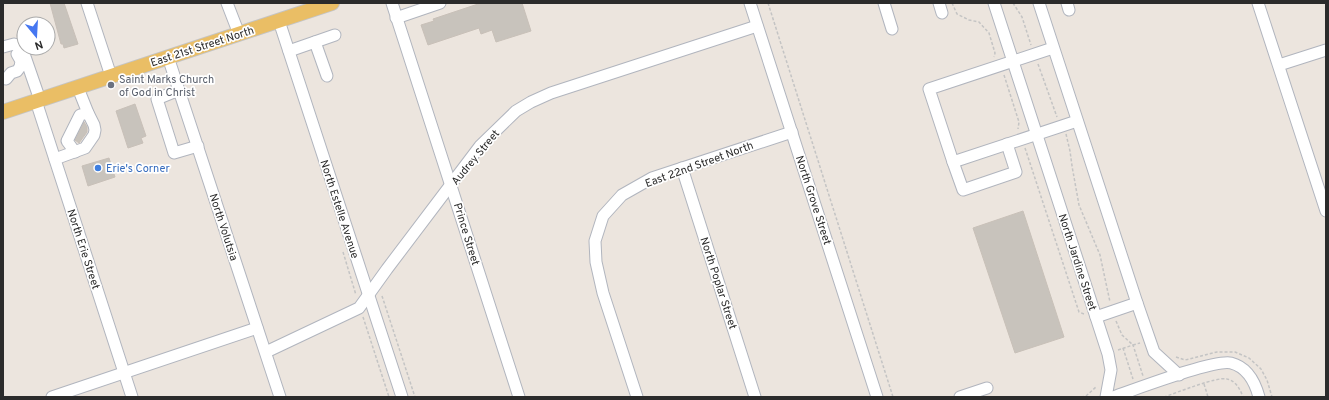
<svg xmlns="http://www.w3.org/2000/svg" width="1329" height="400" viewBox="0 0 1329 400" font-family="Overpass,sans-serif">
<style>
.building{fill:#c8c3bc;stroke:#c8c0b8}
.lines{fill:none;stroke-linecap:round;stroke-linejoin:round}
.minor-casing{stroke:#b1b5be;stroke-width:13}
.major-casing{stroke:#c4c4c4;stroke-width:16}
.path{stroke:#c4c4c4;stroke-width:1.5;stroke-dasharray:3 2;stroke-linecap:butt}
.minor{stroke:#fff;stroke-width:11}
.major{stroke:#eabe65;stroke-width:14}
.worship-dot{fill:#6b7280;stroke:#fff;stroke-width:1.5}
.shop-dot{fill:#3f7fe0;stroke:#fff;stroke-width:1.5}
.labels{text-anchor:middle;stroke-width:3.5;stroke-linejoin:round;paint-order:stroke}
.street-label{font-size:11px;fill:#2b2b2b;stroke:#fff}
.worship-label{font-size:11px;fill:#5b616d;stroke:#fff;text-anchor:start}
.shop-label{font-size:11px;fill:#366cbe;stroke:#fff;text-anchor:start}
</style>
<rect width="100%" height="100%" fill="#ece5de"/>
<g class="building">
<polygon points="50,3 64,3 78,44 64,48 63,44 61,44"/>
<polygon points="481,3 522,3 531,31 496,42 492,30 481,34 479,28 428,45 421,25 434,21 433,19"/>
<polygon points="135,104 146,136 141,138 143,143 128,148 116,111"/>
<polygon points="84,122 87,127 87,132 79,143 75,140"/>
<polygon points="109,158 115,177 88,186 82,166"/>
<polygon points="1023,211 1064,337 1015,353 973,228"/>
</g>
<g class="lines">
<defs>
<g id="minor">
<polyline points="87,3 111,76"/>
<polyline points="227,3 239,34"/>
<polyline points="392,3 519,397"/>
<polyline points="750,3 877,397"/>
<polyline points="884,3 892,29"/>
<polyline points="939,3 942,13"/>
<polyline points="994,3 1108,354 1111,370 1106,397"/>
<polyline points="1039,3 1137,303 1154,352 1179,375"/>
<polyline points="1067,3 1069,10"/>
<polyline points="1258,3 1326,211"/>
<polyline points="396,18 440,3"/>
<polyline points="279,21 402,397"/>
<polyline points="315,42 327,76"/>
<polyline points="3,47 14,44 22,48 40,100"/>
<polyline points="1053,48 929,89 953,162 1077,121"/>
<polyline points="289,51 335,35"/>
<polyline points="168,57 280,397"/>
<polyline points="1279,65 1326,50"/>
<polyline points="6,79 11,73 17,71 20,67 21,61 17,54"/>
<polyline points="179,90 157,99 174,153 198,146"/>
<polyline points="36,101 132,397"/>
<polyline points="75,152 67,141 80,115 88,113"/>
<polyline points="55,159 85,148 94,135 95,130 94,125 88,113 78,88"/>
<polyline points="953,162 963,190 1016,172 1007,144"/>
<polyline points="682,168 755,397"/>
<polyline points="1096,317 1137,303"/>
<polyline points="266,352 359,308 387,269 480,146 516,111 531,102 551,93 757,26"/>
<polyline points="52,397 257,328"/>
<polyline points="637,397 603,293 596,262 595,241 603,216 622,195 652,178 792,132"/>
<polyline points="960,397 987,388"/>
<path d="M 1113,397 C 1134,390 1214,359 1231,363 C 1247,367 1255,382 1259,397"/>
</g>
<polyline id="major" points="3,112 332,3"/>
</defs>
<use href="#minor" class="minor-casing"/>
<use href="#major" class="major-casing"/>
<g class="path">
<polyline points="768,3 893,397"/>
<polyline points="952,3 957,14 969,20 979,22 989,33 995,53 994,57"/>
<polyline points="1013,3 1022,17 1031,45"/>
<polyline points="1038,64 1057,117"/>
<polyline points="1004,75 1019,122 1018,129"/>
<polyline points="1066,134 1070,151 1072,166 1079,205 1100,255 1110,302"/>
<polyline points="1025,148 1079,312 1084,314"/>
<polyline points="343,252 356,295"/>
<polyline points="382,296 415,397"/>
<polyline points="363,317 389,397"/>
<polyline points="1116,321 1122,335 1133,345 1140,343"/>
<polyline points="1123,348 1133,379"/>
<polyline points="1118,350 1133,345 1143,376"/>
<polyline points="1176,357 1185,360 1217,352 1235,352 1249,358 1261,369 1267,380 1272,397"/>
<polyline points="1204,384 1208,397"/>
<polyline points="1081,397 1086,396 1097,386"/>
<path d="M 1164,397 C 1176,393 1218,376 1227,379 C 1236,381 1240,389 1243,397"/>
</g>
<use href="#minor" class="minor"/>
<use href="#major" class="major"/>
</g>
<circle class="worship-dot" cx="111" cy="85" r="4"/>
<circle class="shop-dot" cx="98" cy="168" r="4"/>
<g class="labels">
<g class="street-label">
<text transform="translate(202 46) rotate(-18)" y="4">East 21st Street North</text>
<text transform="translate(475 157) rotate(-50)" y="4">Audrey Street</text>
<text transform="translate(699 164) rotate(-20)" y="4">East 22nd Street North</text>
<text transform="translate(814 200) rotate(72)" y="4">North Grove Street</text>
<text transform="translate(340 209) rotate(72)" y="4">North Estelle Avenue</text>
<text transform="translate(224 227) rotate(72)" y="4">North Volutsia</text>
<text transform="translate(467 234) rotate(73)" y="4">Prince Street</text>
<text transform="translate(84 249) rotate(72)" y="4">North Erie Street</text>
<text transform="translate(1078 262) rotate(72)" y="4">North Jardine Street</text>
<text transform="translate(719 283) rotate(72)" y="4">North Poplar Street</text>
</g>
<g class="worship-label">
<text x="119" y="83">Saint Marks Church<tspan x="119" dy="13">of God in Christ</tspan></text>
</g>
<g class="shop-label">
<text x="106" y="172">Erie's Corner</text>
</g>
</g>
<rect width="1329" height="400" fill="none" stroke="#2b2b2b" stroke-width="8"/>
<g transform="translate(36 36) rotate(162)"><circle r="19" fill="#ffffff" stroke="#aaaaaa"/>
<path d="M0-3L7 15L0 10L-7 15Z" fill="#4677f1"/>
<text y="-6" font-size="11" font-weight="bold" text-anchor="middle" fill="#2b2b2b">N</text>
</g>
</svg>
